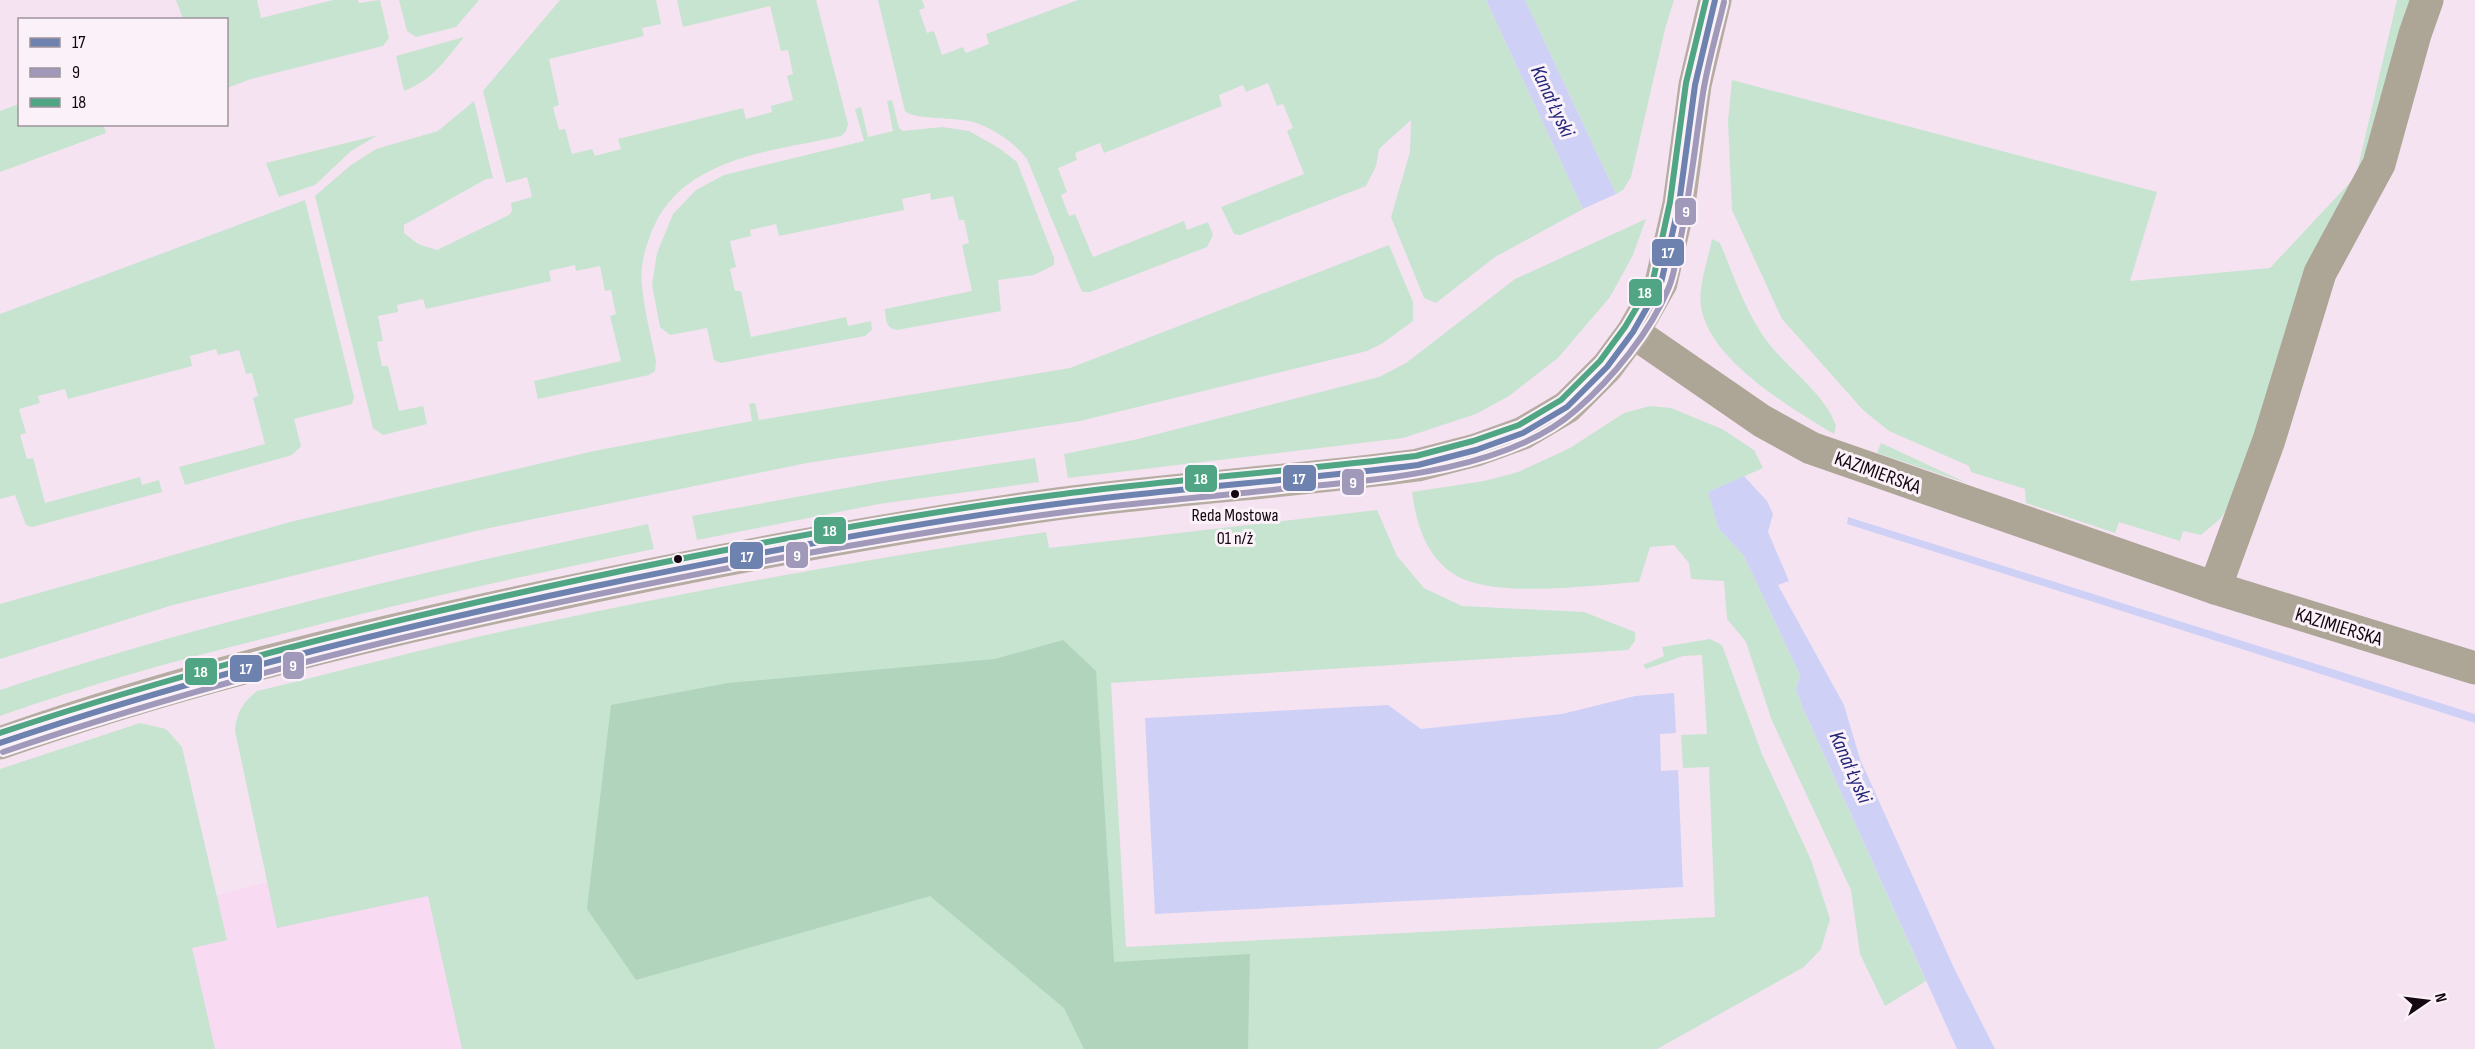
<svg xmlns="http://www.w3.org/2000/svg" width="2475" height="1049" viewBox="0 0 2475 1049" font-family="'Sofia Sans Condensed',sans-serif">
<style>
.built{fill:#f8daf2}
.green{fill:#c6e4d0}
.forest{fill:#b1d4bd}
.water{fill:#ced1f5}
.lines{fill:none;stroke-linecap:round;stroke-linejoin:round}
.minor{stroke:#ada596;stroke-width:33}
.secondary{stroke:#b6aca2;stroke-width:33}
.bus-1-casing{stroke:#fbf2f9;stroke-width:10}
.bus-2-casing{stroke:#fbf2f9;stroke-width:10}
.bus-3-casing{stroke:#fbf2f9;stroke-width:10}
.bus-1{stroke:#6d82af;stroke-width:6}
.bus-2{stroke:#a199b9;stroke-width:6}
.bus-3{stroke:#50a684;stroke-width:6}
.bus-dot{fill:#150712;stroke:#fbf2f9;stroke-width:2}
.labels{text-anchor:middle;stroke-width:6;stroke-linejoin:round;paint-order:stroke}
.bus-label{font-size:18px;fill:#150712;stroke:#fbf2f9}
.street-label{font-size:20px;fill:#150712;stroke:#fbf2f9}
.water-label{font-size:21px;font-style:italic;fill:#222679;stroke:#fbf2f9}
.line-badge{stroke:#fbf2f9;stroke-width:2}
.badge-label{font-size:16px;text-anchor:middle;font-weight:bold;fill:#fff}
</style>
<rect width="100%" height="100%" fill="#f6e3f2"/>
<polygon class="built" points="457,831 502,1049 105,1049 81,932"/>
<g class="green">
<polygon points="176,0 257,0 261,18 333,0 358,0 359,3 380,0 389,38 383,46 251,79 227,88 226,20 183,19"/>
<polygon points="399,0 479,0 456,27 416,37 407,31"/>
<path d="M 560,0 L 656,0 L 661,24 L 642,28 L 644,36 L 549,59 L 559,105 L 553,107 L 559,130 L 565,129 L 572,154 L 592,149 L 595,156 L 621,149 L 618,139 L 743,108 L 746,119 L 772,112 L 771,106 L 793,100 L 787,76 L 793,74 L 788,50 L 781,51 L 770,6 L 683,27 L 677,0 L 816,0 L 848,124 L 846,131 L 841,136 C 770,152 678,157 650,236 C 644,252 640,268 642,285 C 644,310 651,336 656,361 L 655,371 L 649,375 L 538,399 L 534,381 L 621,361 L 610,316 L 616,314 L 611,290 L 605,291 L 600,266 L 576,271 L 575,265 L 549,271 L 551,281 L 426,309 L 423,299 L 397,305 L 398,312 L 378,316 L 383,341 L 377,342 L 382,366 L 388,366 L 399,411 L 423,406 L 427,424 L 383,435 L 373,428 L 315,196 L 351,165 L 376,149 L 438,131 L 474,101 L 493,178 L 486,179 L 404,225 L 404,233 L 418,244 L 437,250 L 509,215 L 512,211 L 511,203 L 532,197 L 527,177 L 506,183 L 483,91 Z"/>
<path d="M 878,0 L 922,0 L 925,8 L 919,10 L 927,33 L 934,31 L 942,55 L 963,47 L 966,53 L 989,44 L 986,34 L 1078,0 L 1486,0 L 1583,209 L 1495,257 L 1436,303 L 1424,298 L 1391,217 L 1410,152 L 1411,120 L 1379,149 L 1376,166 L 1366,186 L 1240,235 L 1234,234 L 1221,207 L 1304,174 L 1287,131 L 1293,128 L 1283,104 L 1277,106 L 1268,83 L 1246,92 L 1243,85 L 1219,95 L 1222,106 L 1104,153 L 1100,143 L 1075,153 L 1077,160 L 1058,168 L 1067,192 L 1061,195 L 1069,216 L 1075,214 L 1093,257 L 1184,221 L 1187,230 L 1208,222 L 1213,235 L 1207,247 L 1090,292 L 1082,292 L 1027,159 C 1015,143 993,128 973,122 C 958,117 912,120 905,111 Z"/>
<polygon points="1525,0 1674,0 1665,29 1631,177 1623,190 1616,194"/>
<polygon points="2397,0 2416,0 2387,96 2239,491 2221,518 2201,535 2183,531 2180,541 2119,522 2115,533 2026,503 2025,489 1971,472 1969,466 1889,431 1863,410 1782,319 1732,210 1728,121 1732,80 2157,192 2130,281 2270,268 2356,176"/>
<path d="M 464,37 C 446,60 432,80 404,91 L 396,56 Z"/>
<path d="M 892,100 L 899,128 L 903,131 L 942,127 L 969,131 L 999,148 L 1017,162 L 1054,258 L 1054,265 L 1034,275 L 998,280 L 1001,311 L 897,330 C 885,328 886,319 885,309 L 972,291 L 962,245 L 969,243 L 964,220 L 959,220 L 953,196 L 931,200 L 930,193 L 902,199 L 904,210 L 779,236 L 776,224 L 750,230 L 751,236 L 730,241 L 736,267 L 730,269 L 735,291 L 741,291 L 751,337 L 846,317 L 848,326 L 871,321 L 872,330 L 865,336 L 721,363 L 714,360 L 707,328 L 670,335 L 660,327 L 652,285 L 657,253 L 673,214 L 696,190 L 724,175 L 864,141 L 855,109 L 861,107 L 868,137 L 893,131 L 887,101 Z"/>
<polygon points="19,104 20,124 103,125 106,133 0,172 0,111"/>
<polygon points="378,135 351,151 315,185 279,197 266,163"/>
<polygon points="305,200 354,397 352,404 294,419 301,446 292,455 185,485 179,467 265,444 253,398 258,396 252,373 246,374 239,350 218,355 216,349 190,356 192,366 68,399 65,389 38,396 40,403 19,409 26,433 20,435 27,459 33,458 45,503 140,477 142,485 159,480 162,492 32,527 26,525 15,495 0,499 0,314"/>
<polygon points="1646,219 1633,255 1610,297 1558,358 1509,396 1476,414 1403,438 1068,478 1064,454 1138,439 1379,377 1406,363 1515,279"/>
<path d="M 1712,239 L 1720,243 C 1734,276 1745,311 1766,340 C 1786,367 1826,394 1836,426 L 1834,434 C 1791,408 1710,361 1701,307 C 1698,285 1708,261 1712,239 Z"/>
<polygon points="1389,245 1413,302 1413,321 1383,343 1367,351 1080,421 807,463 480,530 173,605 0,659 0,604 290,522 594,451 752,421 749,404 755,403 759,420 1070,368"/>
<path d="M 1650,406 L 1671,408 L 1722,429 L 1754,450 L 1763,468 L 1709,492 L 1719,529 L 1744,556 L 1800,675 L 1796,689 L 1802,706 L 1926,981 L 1885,1006 L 1860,954 L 1851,890 L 1772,721 L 1746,642 L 1727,619 L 1724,581 L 1691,579 L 1689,563 L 1674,545 L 1650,547 L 1639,582 C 1592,585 1490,600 1452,573 C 1425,554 1416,522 1412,492 L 1484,481 L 1518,472 L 1570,448 L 1624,413 Z"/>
<polygon points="1881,443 1967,483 1877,453"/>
<polygon points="1035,458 1039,482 879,504 697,540 692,516 884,481"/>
<path d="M 1377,510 L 1397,556 L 1424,588 L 1462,606 L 1584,612 L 1635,632 L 1635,641 L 1628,650 L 1111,683 L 1126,947 L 1715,917 L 1709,767 L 1683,768 L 1681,735 L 1707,734 L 1702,655 L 1683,656 L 1646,669 L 1643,665 L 1664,656 L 1662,647 L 1710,639 L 1722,645 L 1762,754 L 1811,860 L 1830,919 L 1821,949 L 1804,967 L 1657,1049 L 462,1049 L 428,896 L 277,928 L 235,731 C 237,711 243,703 257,691 C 349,669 440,644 532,625 C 702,589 874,557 1046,532 L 1049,548 Z"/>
<path d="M 648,524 L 654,549 C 526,575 400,603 274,636 C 181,659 90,684 0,716 L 0,690 C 212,620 430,570 648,524 Z"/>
<polygon points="140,723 166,729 182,747 227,940 192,948 215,1049 0,1049 0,769"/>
</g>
<polygon class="forest" points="1063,640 1096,671 1114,962 1250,954 1248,1049 1084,1049 1064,1008 930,896 636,980 587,909 611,705 728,683 995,659"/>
<g class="water">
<polygon points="1486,0 1525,0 1616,194 1583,209"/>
<polygon points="1744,476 1767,501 1773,514 1768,532 1789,581 1778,585 1779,587 1844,705 1860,759 1954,968 1995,1049 1957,1049 1802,706 1796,689 1800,675 1744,556 1719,529 1708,492"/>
<polygon points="1848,517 2475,714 2475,723 1847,524"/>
<polygon points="1674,693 1676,733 1660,734 1661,771 1678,770 1683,887 1155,914 1145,718 1388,705 1421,729 1562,714 1635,696"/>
</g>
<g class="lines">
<g class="minor">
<polyline points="1633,332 1762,421 1811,448 2215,588 2475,668"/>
<polyline points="2215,588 2269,440 2320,273 2379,164 2415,34 2427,0"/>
</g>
<path class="secondary" d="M 0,743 C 179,680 363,635 548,596 C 716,560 886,528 1056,504 C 1177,488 1298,481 1418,465 L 1476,450 L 1523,433 L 1567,407 L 1607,367 L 1633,332 L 1661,283 L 1679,204 L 1695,85 L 1715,0"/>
<defs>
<path id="bus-1" d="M 0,743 C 194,677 391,629 591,587 C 745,555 900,525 1056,504 C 1176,488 1298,480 1418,465 L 1476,450 L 1523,433 L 1567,407 L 1607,367 L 1633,332 L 1661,283 L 1679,204 L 1695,85 L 1715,0"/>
<path id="bus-2" d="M 3,752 C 262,664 529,605 797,555 C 899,537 1002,519 1105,507 C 1166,500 1228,495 1290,488 C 1378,480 1507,471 1576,410 C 1612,379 1651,331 1669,287 C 1674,275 1676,259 1679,246 C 1690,196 1695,144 1703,93 C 1708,62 1717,32 1724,2"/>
<path id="bus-3" d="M 0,733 C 191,669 386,621 583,579 C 739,546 897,516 1055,495 C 1175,479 1296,471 1416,456 L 1473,441 L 1519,425 L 1561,400 L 1600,361 L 1625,327 L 1653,280 L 1670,202 L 1686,83 L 1706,0"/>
</defs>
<use href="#bus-1" class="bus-1-casing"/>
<use href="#bus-2" class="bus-2-casing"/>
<use href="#bus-3" class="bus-3-casing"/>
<use href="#bus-1" class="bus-1"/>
<use href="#bus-2" class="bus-2"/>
<use href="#bus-3" class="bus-3"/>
</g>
<g class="bus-dot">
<circle cx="1235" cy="494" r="5"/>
<circle cx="678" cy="559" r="5"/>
</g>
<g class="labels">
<g class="bus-label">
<text x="1235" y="521">Reda Mostowa<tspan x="1235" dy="23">01 n/ż</tspan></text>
</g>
<g class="street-label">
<text transform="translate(1878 472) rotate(20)" y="7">KAZIMIERSKA</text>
<text transform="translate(2339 626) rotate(17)" y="7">KAZIMIERSKA</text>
</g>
<g class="water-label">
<text transform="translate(1553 101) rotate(65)" y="7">Kanał Łyski</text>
<text transform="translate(1851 767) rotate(66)" y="7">Kanał Łyski</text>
</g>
</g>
<g class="line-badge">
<rect x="1674" y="197" width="23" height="29" rx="6" fill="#a199b9"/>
<rect x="1651" y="238" width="34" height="29" rx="6" fill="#6d82af"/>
<rect x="1628" y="278" width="35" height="29" rx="6" fill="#50a684"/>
<rect x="1282" y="464" width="35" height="28" rx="6" fill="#6d82af"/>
<rect x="1184" y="464" width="34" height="29" rx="6" fill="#50a684"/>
<rect x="1341" y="468" width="24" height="28" rx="6" fill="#a199b9"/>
<rect x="813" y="516" width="34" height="29" rx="6" fill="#50a684"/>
<rect x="785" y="541" width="24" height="28" rx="6" fill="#a199b9"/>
<rect x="729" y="541" width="35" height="29" rx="6" fill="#6d82af"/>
<rect x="282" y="651" width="23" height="29" rx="6" fill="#a199b9"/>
<rect x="229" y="654" width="34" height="29" rx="6" fill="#6d82af"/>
<rect x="184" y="657" width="34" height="29" rx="6" fill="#50a684"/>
</g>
<g class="badge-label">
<text x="1686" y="217">9</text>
<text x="1668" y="258">17</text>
<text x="1645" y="298">18</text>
<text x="1299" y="484">17</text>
<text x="1201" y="484">18</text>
<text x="1353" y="488">9</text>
<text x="830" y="536">18</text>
<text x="797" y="561">9</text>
<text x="747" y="562">17</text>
<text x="293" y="671">9</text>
<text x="246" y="674">17</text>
<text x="201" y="677">18</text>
</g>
<rect x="18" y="18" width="210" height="108" fill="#fbf2f9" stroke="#9f949d" stroke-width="1.5"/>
<rect x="30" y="38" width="30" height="9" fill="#6d82af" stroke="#9f949d" stroke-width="1.5"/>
<text x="72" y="48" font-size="18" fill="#150712">17</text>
<rect x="30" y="68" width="30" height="9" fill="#a199b9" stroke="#9f949d" stroke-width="1.5"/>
<text x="72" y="78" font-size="18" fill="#150712">9</text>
<rect x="30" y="98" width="30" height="9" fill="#50a684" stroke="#9f949d" stroke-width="1.5"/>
<text x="72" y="108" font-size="18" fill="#150712">18</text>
<g transform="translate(2427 1001) rotate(76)" stroke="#fbf2f9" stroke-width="4.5" paint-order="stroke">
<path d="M0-4.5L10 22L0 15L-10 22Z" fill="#150712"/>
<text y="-9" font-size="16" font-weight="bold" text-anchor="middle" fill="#150712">N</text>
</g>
</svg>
